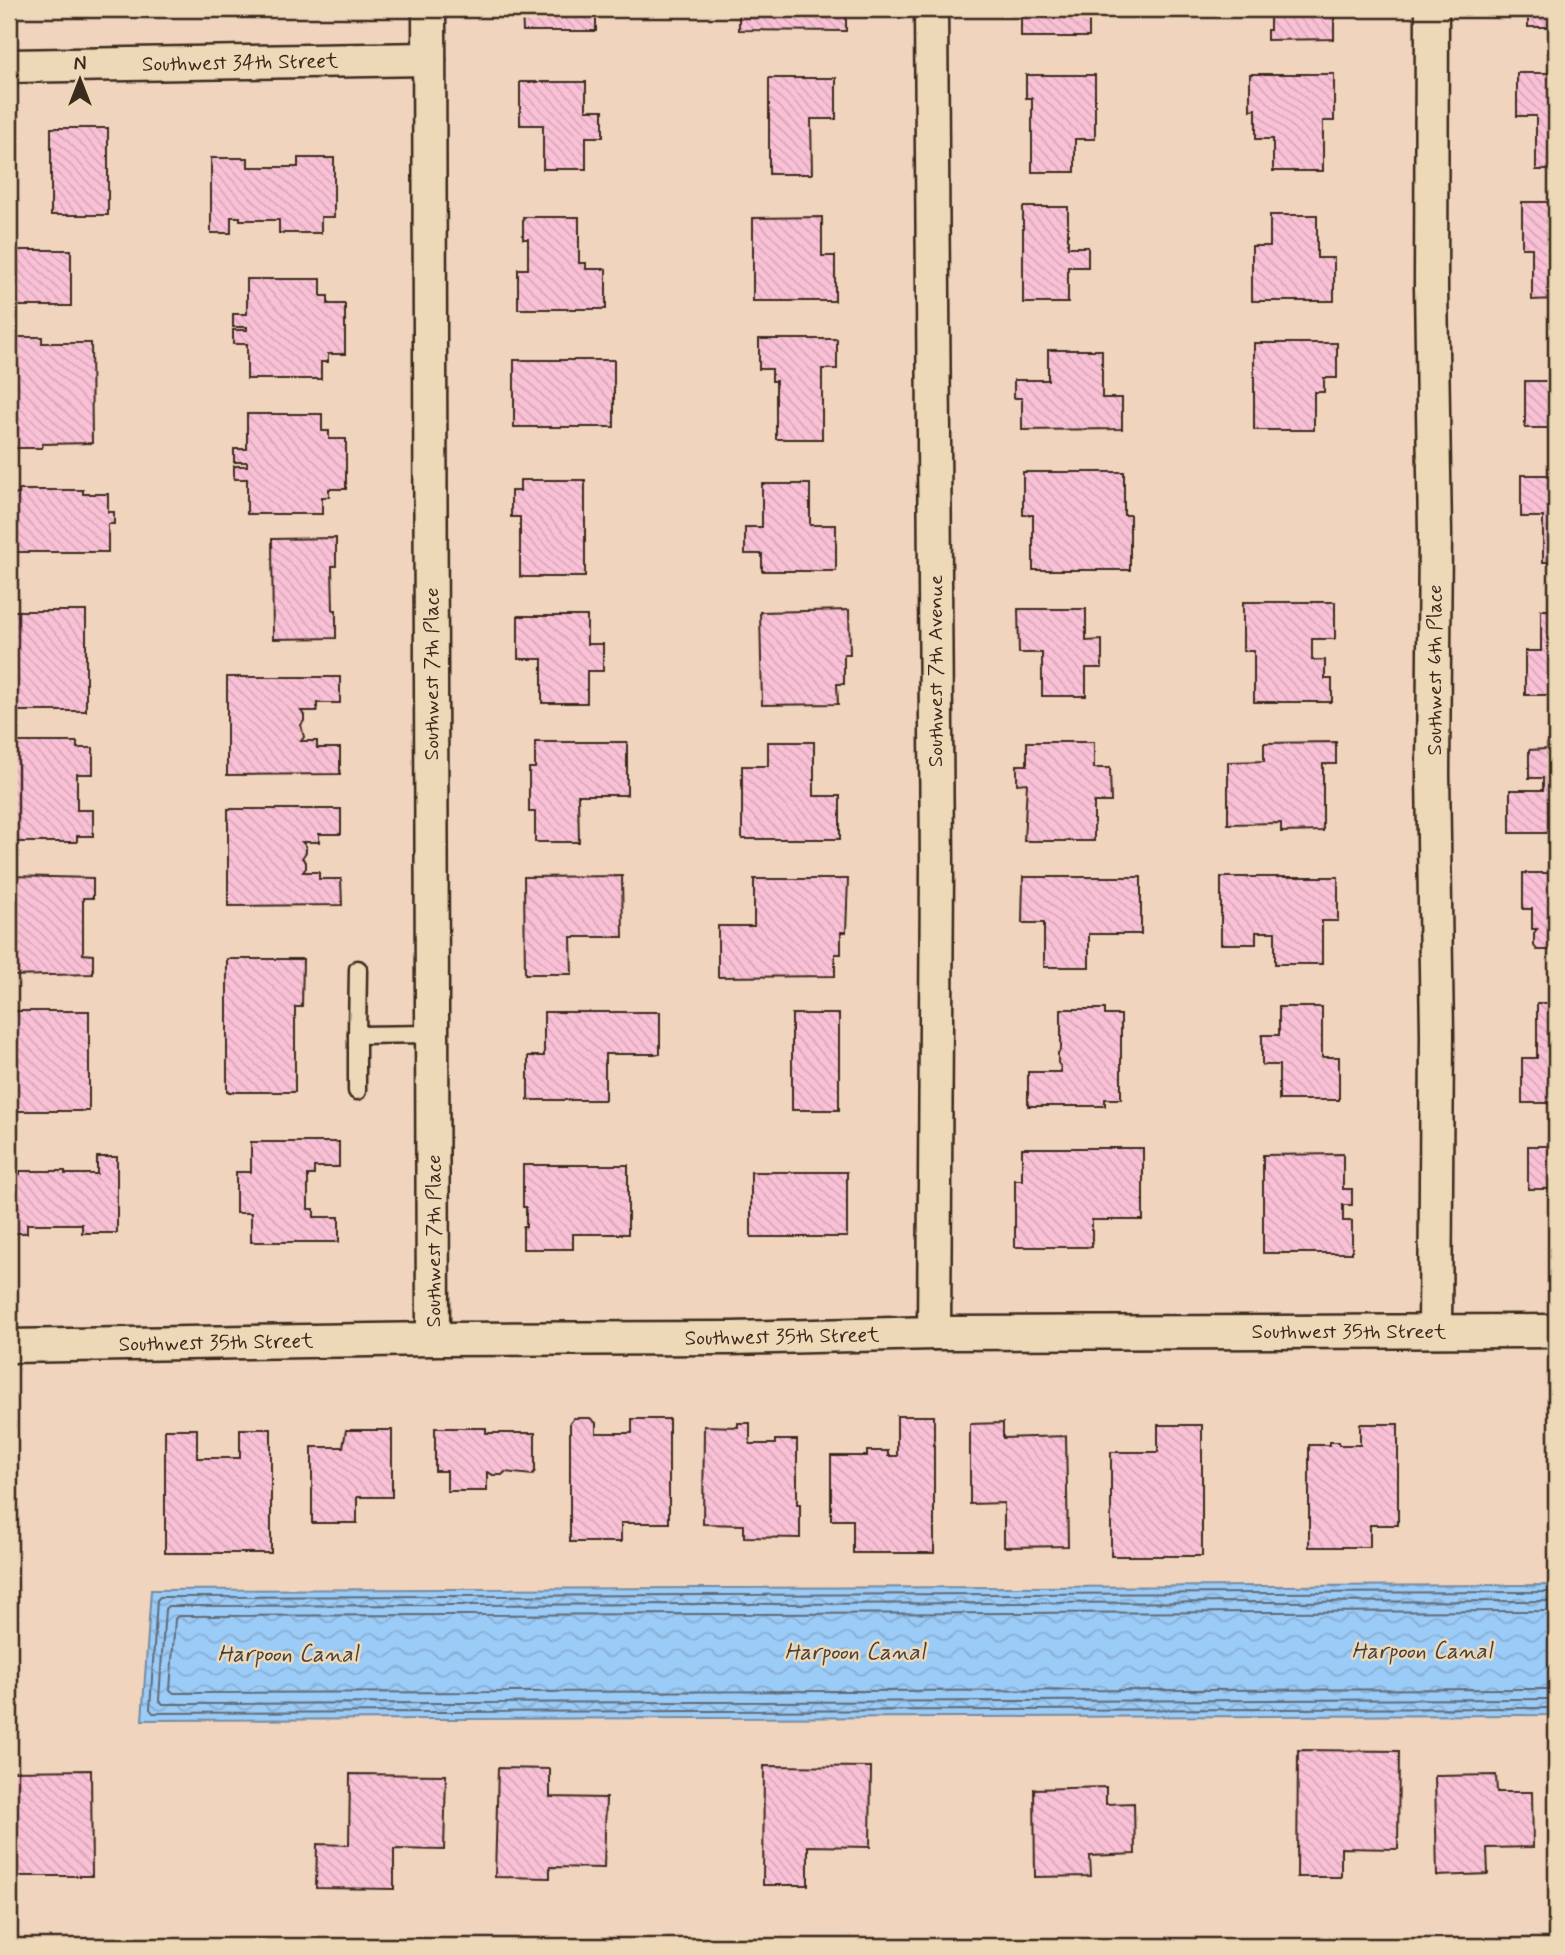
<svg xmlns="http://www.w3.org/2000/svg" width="1565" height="1955" viewBox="0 0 1565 1955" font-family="Mynerve,sans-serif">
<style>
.water{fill:url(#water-waves);stroke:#758ba0;stroke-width:2}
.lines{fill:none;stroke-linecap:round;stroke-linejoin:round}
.shore{stroke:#616a75;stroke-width:2}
.building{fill:url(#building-back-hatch);stroke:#3b2a1e;stroke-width:2}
.service-casing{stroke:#3b2a1e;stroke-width:21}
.minor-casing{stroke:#3b2a1e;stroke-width:37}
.service{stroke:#edd9b7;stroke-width:16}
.minor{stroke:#edd9b7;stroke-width:32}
.labels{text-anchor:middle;stroke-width:5;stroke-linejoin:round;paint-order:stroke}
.street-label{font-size:21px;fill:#3b2a1e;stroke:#edd9b7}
.water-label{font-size:23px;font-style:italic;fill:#49423f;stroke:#edd9b7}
</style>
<defs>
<pattern id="water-waves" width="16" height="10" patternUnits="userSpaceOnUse" patternTransform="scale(1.75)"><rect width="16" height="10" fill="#9bcbf7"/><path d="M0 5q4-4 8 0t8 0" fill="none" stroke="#86aed3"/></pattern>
<pattern id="building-back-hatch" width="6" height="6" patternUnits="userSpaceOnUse" patternTransform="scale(1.75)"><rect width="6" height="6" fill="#fac1d6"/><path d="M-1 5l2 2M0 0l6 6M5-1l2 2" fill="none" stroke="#d7a6b7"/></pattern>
</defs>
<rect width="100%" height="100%" fill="#f0d4bd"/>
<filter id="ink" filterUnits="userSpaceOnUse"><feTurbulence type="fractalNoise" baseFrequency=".0143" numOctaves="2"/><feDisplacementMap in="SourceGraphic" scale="14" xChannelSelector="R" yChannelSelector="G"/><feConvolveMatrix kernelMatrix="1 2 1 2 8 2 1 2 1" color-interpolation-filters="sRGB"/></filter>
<g filter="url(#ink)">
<polygon class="water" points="1556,1585 1556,1715 142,1720 151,1590"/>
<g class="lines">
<g class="shore">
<polyline points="1556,1592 160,1597 157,1600 150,1709 153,1713 1556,1708"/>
<polyline points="1556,1601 168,1606 165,1609 159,1700 163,1704 1556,1699"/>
<polyline points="1556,1611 178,1616 175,1619 170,1690 174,1693 1556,1689"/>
</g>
</g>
<g class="building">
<polygon points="522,9 596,9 596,31 523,31"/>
<polygon points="739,9 846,9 846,31 739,30"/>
<rect x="1021" y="9" width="68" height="28"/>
<polygon points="1270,9 1334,9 1334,39 1267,40 1267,30 1270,30"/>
<rect x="1528" y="9" width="28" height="18"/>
<polygon points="1517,73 1556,73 1556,170 1536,170 1536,116 1517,116"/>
<polygon points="1250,74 1334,74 1334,121 1323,121 1323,171 1273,171 1273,139 1256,139 1256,109 1250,110"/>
<polygon points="1026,75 1095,75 1095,139 1075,139 1075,172 1032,172 1032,98 1026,98"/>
<polygon points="769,78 836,78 836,119 811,119 812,174 769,174"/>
<polygon points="520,82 586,82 586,110 603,110 603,137 586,137 586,169 543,169 543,125 520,125"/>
<rect x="51" y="128" width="57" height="87"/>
<polygon points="211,158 248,158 248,167 298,167 298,158 334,158 334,217 321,217 321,233 279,233 279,220 240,220 240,217 231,217 231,233 211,233"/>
<polygon points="1522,202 1556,202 1556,299 1532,300 1532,248 1522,248"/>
<polygon points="1023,207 1068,207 1068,247 1088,247 1088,267 1068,267 1068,303 1023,303"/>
<polygon points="1270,215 1317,215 1317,258 1334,258 1334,301 1252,301 1252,246 1270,246"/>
<polygon points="523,217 579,217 579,263 586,263 586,269 606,269 606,309 518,309 518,269 528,269 528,239 523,239"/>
<polygon points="822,217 822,256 835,256 835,301 753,301 753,218"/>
<rect x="9" y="250" width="62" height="56"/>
<polygon points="247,279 321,279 321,296 328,296 328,304 345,304 345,354 328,354 328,362 321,362 321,379 247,379 247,344 233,344 233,330 247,330 247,327 233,327 233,314 247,314"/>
<polygon points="9,337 42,337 42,343 91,343 92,443 42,444 42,448 9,448"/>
<polygon points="759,339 837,339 837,369 822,369 822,439 776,439 776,381 772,381 772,369 759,369"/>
<polygon points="1555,340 1556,428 1525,428 1525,381 1555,381"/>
<polygon points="1254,343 1337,343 1337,378 1324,378 1324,392 1314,392 1314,430 1254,430"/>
<polygon points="1048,350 1102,350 1102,398 1122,398 1122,429 1022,430 1022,398 1014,398 1014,380 1048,380"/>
<rect x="514" y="360" width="100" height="67"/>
<polygon points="247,414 322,414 322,431 329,431 329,439 346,439 346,489 329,489 329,497 322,497 322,514 247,514 247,479 234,479 234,466 247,466 247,462 234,462 234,449 247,449"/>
<polygon points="1023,472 1124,472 1124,515 1130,515 1130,570 1033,570 1033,515 1023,515"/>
<polygon points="1521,475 1556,475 1556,562 1543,562 1543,517 1521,517"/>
<polygon points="520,480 585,480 585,577 520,577 520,517 511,517 511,491 520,491"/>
<polygon points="762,484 810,484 810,525 836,525 836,571 762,571 762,554 745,554 745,527 762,527"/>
<polygon points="19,490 83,490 83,494 108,494 108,512 114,512 114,524 108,524 108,552 9,552 9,494 19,494"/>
<polygon points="336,538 336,566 332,566 333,610 336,610 336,638 273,639 272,539"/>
<polygon points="1243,602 1335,602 1335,639 1312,639 1312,660 1325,660 1325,679 1332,679 1332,702 1254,702 1254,651 1243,651"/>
<polygon points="1018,609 1086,609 1086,641 1102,640 1102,668 1086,668 1086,696 1042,696 1042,653 1019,653"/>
<polygon points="849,610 850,654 844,654 844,684 837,684 838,704 762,705 760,612"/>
<polygon points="1541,610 1556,610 1556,695 1525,695 1525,651 1541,651"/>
<polygon points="11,611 86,611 86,711 11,711 11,694 9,694 9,628 11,628"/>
<polygon points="518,616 587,616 587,644 603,644 603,671 587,671 587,703 542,703 542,659 518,659"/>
<polygon points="227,677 340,677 340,703 317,703 317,711 301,711 304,715 304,721 301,725 304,737 301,741 317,741 317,748 340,748 340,774 227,775"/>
<polygon points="9,742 77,742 77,748 93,748 93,774 77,774 77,810 93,810 93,836 77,836 77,842 9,842"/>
<polygon points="535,742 627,742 627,795 578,795 579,842 535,842 535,812 529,812 529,768 535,768"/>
<polygon points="768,742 814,742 814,796 840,796 840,839 742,839 742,766 768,766"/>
<polygon points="1027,742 1094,742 1094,768 1110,768 1111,802 1094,802 1094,841 1024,841 1027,783 1017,784 1017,765 1027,765"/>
<polygon points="1336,742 1336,764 1323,764 1323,831 1281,832 1281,823 1228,824 1228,762 1264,761 1264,743"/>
<polygon points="1547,744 1556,744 1556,833 1510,833 1510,790 1543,790 1543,778 1529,778 1529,750 1547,749"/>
<polygon points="228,809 341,809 341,834 319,834 319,842 302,842 306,846 306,852 302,858 306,862 306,868 303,872 319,872 319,879 341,879 342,905 228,906"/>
<polygon points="1523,873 1556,873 1556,950 1537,950 1534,946 1534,933 1537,929 1532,929 1532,909 1523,909"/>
<polygon points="9,876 93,878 93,898 83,898 83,954 93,955 93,974 9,976"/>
<polygon points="622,876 623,937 571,937 572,974 525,974 524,877"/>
<polygon points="1023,877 1141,877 1141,934 1089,934 1089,967 1044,967 1044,923 1022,923"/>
<polygon points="1221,877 1338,877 1338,921 1322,921 1322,964 1275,964 1275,932 1256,932 1256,944 1221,944"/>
<polygon points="754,879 848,879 846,932 841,932 841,954 835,954 835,976 718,977 718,926 754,926"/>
<polygon points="227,959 303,959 302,1007 295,1007 295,1092 227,1092"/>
<polygon points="1537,1003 1556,1003 1556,1103 1522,1103 1522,1058 1537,1058"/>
<polygon points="1279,1007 1322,1007 1322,1057 1339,1057 1339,1100 1279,1100 1279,1065 1262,1065 1262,1035 1279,1035"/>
<polygon points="1061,1009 1105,1009 1105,1015 1121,1015 1121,1099 1105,1099 1105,1106 1028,1106 1028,1072 1061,1072 1061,1067 1058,1063 1058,1053 1061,1049"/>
<polygon points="14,1011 89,1011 89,1111 14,1111 14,1094 9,1094 9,1028 14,1028"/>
<polygon points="544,1012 660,1012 660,1054 605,1054 605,1100 528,1100 528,1056 544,1056"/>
<rect x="792" y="1014" width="47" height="96"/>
<polygon points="251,1142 339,1142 339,1167 314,1167 314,1175 308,1175 308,1209 314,1209 314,1217 339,1217 339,1242 251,1242 251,1213 236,1213 236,1172 251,1172"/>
<polygon points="1528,1146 1556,1146 1556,1233 1552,1233 1552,1189 1528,1189"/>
<polygon points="1022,1148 1143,1148 1143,1220 1092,1220 1092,1247 1015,1247 1015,1180 1022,1180"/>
<polygon points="1343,1154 1343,1189 1352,1189 1352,1205 1343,1205 1343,1221 1352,1221 1352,1253 1263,1253 1263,1155"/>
<polygon points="97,1157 117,1157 117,1233 82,1233 82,1224 27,1224 27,1233 9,1233 9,1174 20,1174 20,1171 65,1171 65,1174 97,1174"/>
<polygon points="523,1165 628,1165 628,1234 573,1234 573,1249 523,1249 523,1227 526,1227 526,1207 523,1207"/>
<rect x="751" y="1172" width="96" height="65"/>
<polygon points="897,1416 934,1416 934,1553 853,1553 853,1520 831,1520 831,1456 867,1456 867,1451 888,1451 888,1456 897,1456"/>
<polygon points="574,1418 590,1418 596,1423 596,1433 632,1433 632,1419 669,1419 669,1523 621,1523 621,1542 570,1542 570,1423"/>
<polygon points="738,1423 750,1423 750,1444 775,1444 775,1440 797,1440 797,1504 800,1504 800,1538 744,1537 744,1525 703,1524 704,1426 738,1427"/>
<polygon points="1003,1423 1003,1438 1066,1436 1068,1546 1004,1547 1004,1503 970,1504 970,1424"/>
<polygon points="1360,1424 1398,1424 1398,1525 1370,1525 1370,1547 1309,1547 1309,1445 1330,1445 1330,1442 1339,1442 1339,1445 1360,1445"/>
<polygon points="1158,1425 1202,1425 1202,1556 1111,1556 1111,1452 1158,1452"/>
<polygon points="435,1428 486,1428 486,1433 535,1433 535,1471 532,1475 505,1472 502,1475 493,1475 487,1472 487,1491 447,1491 447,1471 435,1471"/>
<polygon points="165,1429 197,1429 197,1458 240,1458 240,1429 271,1429 271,1553 165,1553"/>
<polygon points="346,1430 392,1430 392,1497 357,1497 357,1523 312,1523 312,1447 343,1447"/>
<polygon points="1298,1750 1399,1751 1398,1849 1341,1848 1341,1877 1297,1877"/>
<polygon points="764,1766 871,1767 870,1847 808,1846 808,1885 763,1885"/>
<polygon points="498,1768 550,1769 550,1797 606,1798 604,1868 550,1867 550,1878 495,1877"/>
<polygon points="91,1770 92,1876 13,1876 13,1851 9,1851 10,1771"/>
<polygon points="350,1774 446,1775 444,1850 394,1849 394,1889 316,1888 317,1844 349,1845"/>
<polygon points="1496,1775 1497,1792 1532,1792 1533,1847 1487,1848 1488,1874 1437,1876 1435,1776"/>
<polygon points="1106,1787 1106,1804 1134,1803 1135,1854 1090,1856 1091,1876 1035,1877 1034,1789"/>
</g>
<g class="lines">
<defs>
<g id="service">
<polyline points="358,969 357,1035 432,1034"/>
<polyline points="357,1091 357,1035"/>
</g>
<g id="minor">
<polyline points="429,9 433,1339"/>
<polyline points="931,9 937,867 934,1333"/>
<polyline points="1432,9 1431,287 1435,534 1433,773 1437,1035 1435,1331"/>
<polyline points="9,66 429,59"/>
<polyline points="9,1346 433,1339 732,1338 934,1333 1556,1331"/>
</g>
</defs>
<use href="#service" class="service-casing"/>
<use href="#minor" class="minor-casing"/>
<use href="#service" class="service"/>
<use href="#minor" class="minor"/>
</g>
</g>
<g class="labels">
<g class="street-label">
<text transform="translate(240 62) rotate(-1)" y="7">Southwest 34th Street</text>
<text transform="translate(1434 670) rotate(-90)" y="7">Southwest 6th Place</text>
<text transform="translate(935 671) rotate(-90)" y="7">Southwest 7th Avenue</text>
<text transform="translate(431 674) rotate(-90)" y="7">Southwest 7th Place</text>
<text transform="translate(433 1241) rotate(-90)" y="7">Southwest 7th Place</text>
<text x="1349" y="1338">Southwest 35th Street</text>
<text transform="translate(782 1336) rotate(-1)" y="7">Southwest 35th Street</text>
<text transform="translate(216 1342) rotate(-1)" y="7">Southwest 35th Street</text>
</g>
<g class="water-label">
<text x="1422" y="1658">Harpoon Canal</text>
<text x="855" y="1659">Harpoon Canal</text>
<text x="288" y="1661">Harpoon Canal</text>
</g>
</g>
<rect width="1565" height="1955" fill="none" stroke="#edd9b7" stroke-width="35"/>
<rect x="18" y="18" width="1530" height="1920" fill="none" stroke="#3b2a1e" stroke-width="2.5" filter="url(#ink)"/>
<g transform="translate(80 80)" stroke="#edd9b7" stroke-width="5" paint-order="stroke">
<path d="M0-5L12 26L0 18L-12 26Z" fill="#3b2a1e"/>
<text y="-10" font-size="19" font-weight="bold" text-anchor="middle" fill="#3b2a1e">N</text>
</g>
</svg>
